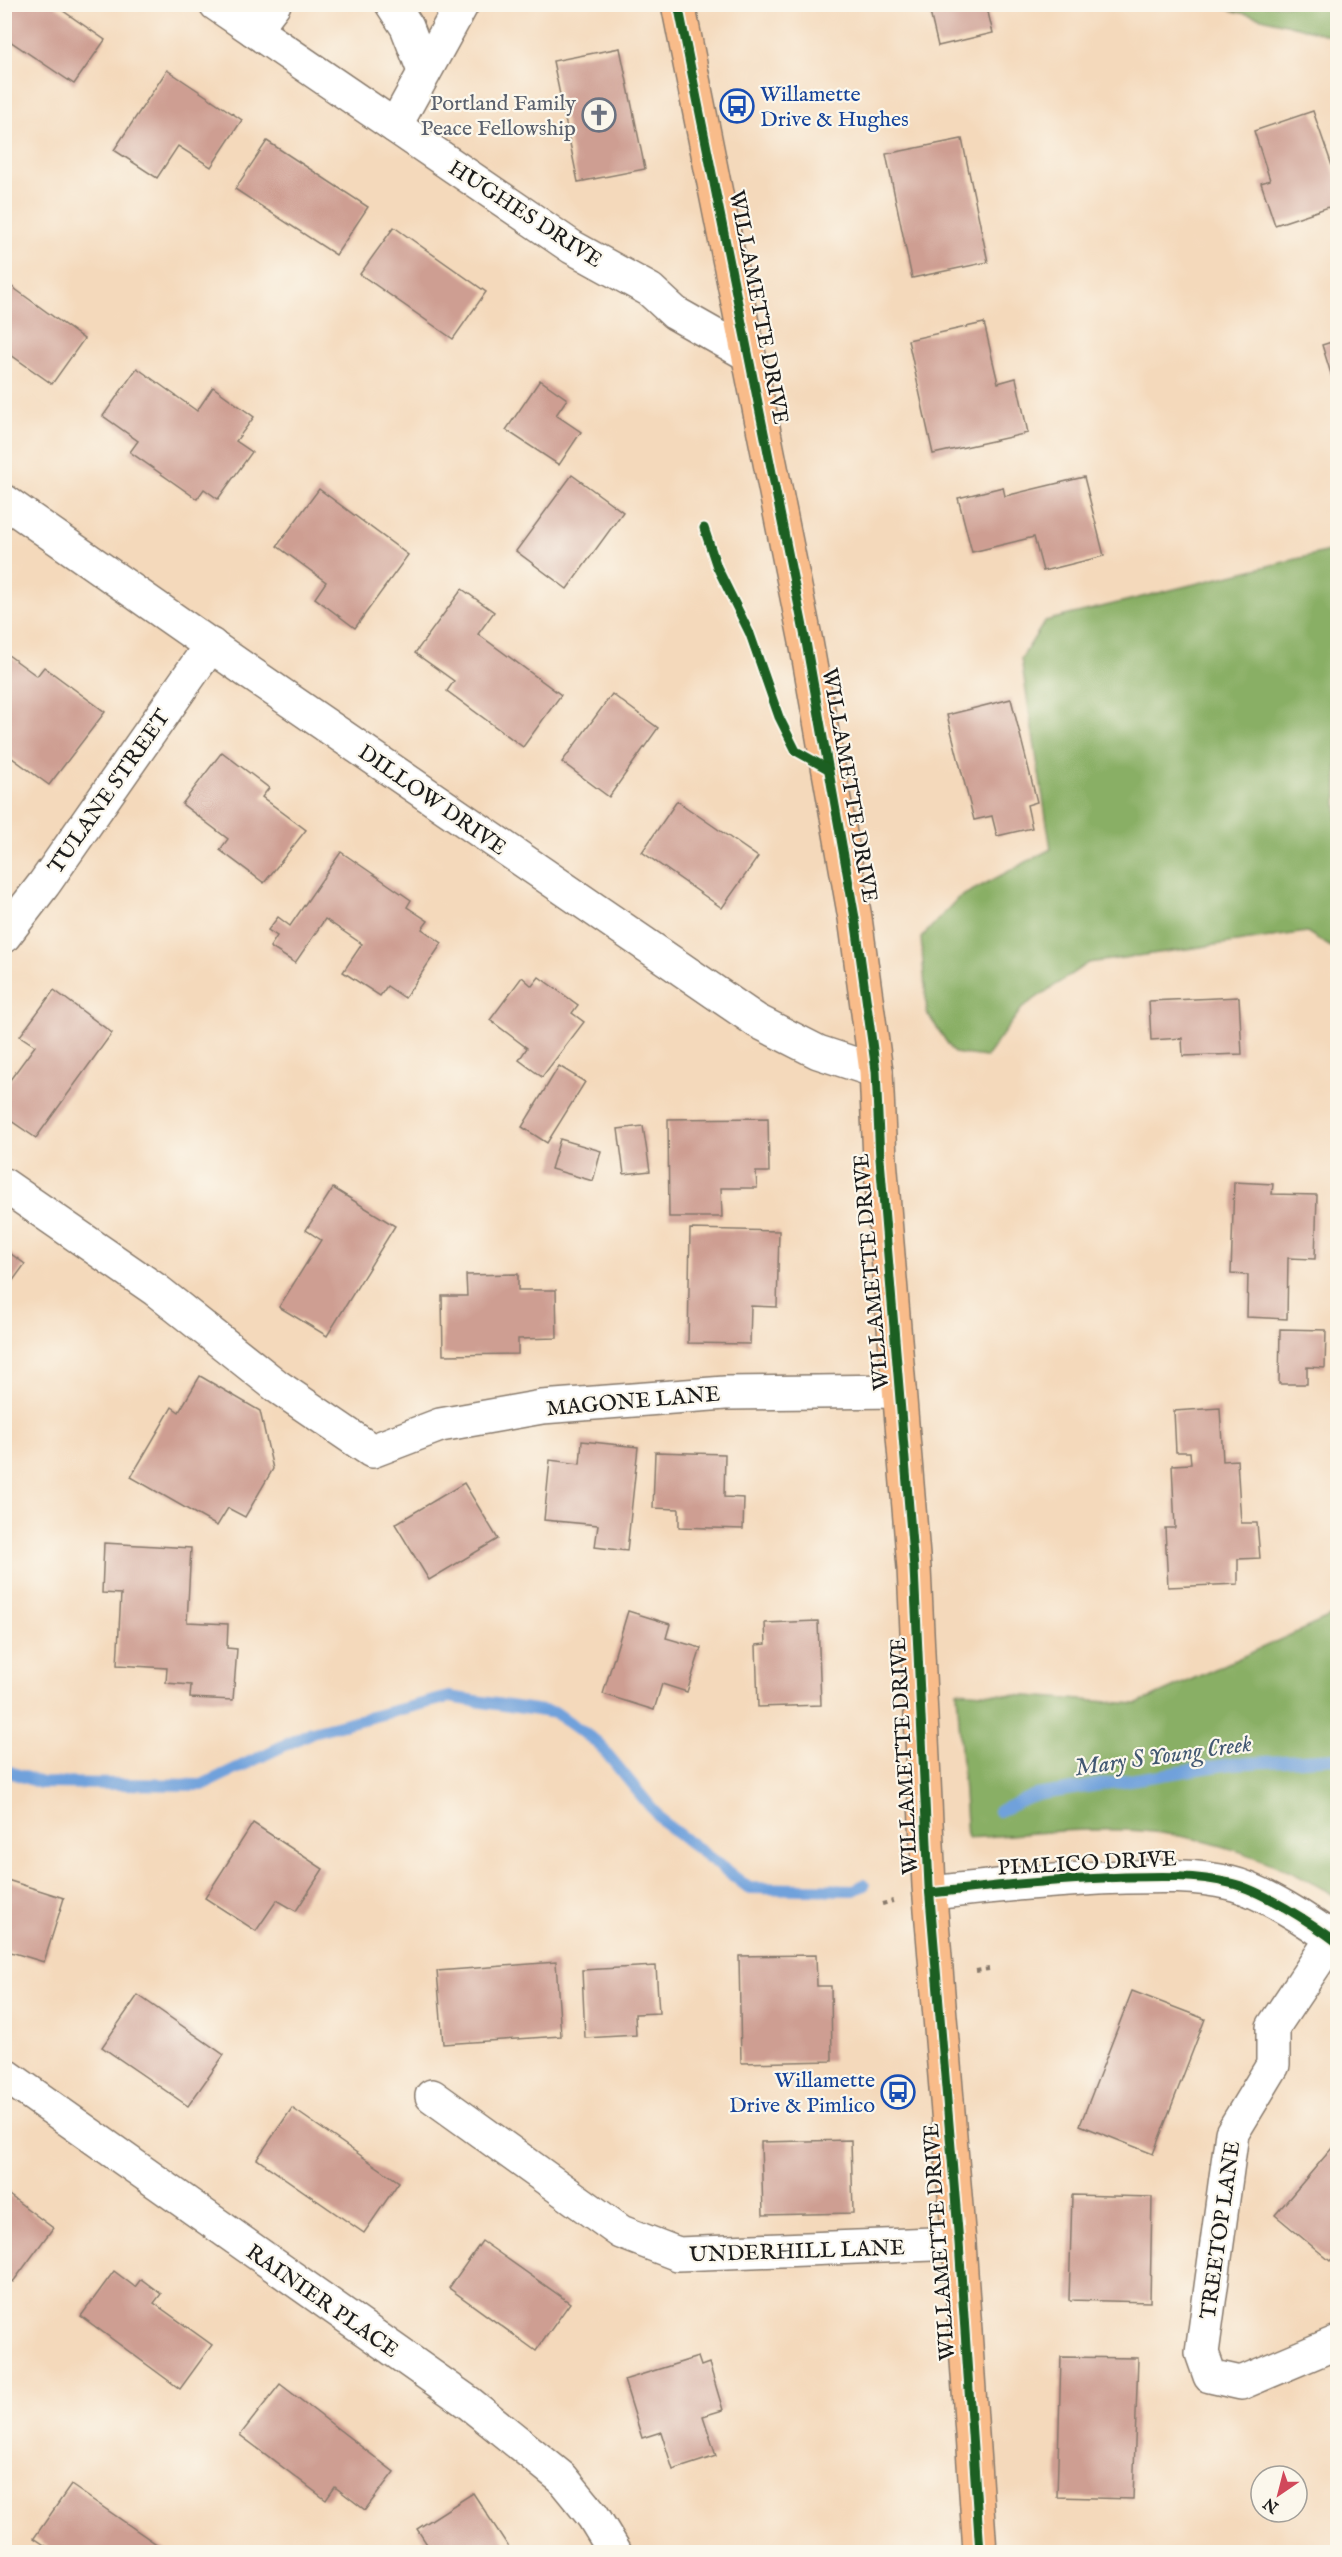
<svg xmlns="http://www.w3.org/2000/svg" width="1342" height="2557" viewBox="0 0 1342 2557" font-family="'IM FELL English',serif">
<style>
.forest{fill:#89af65;stroke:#526640;stroke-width:1.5}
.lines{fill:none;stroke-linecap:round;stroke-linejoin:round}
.stream{stroke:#70a1db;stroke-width:12}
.building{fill:#ce9e92}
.minor-casing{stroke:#887a6c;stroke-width:36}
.major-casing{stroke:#887a6c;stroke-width:36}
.path{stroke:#887a6c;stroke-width:4;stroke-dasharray:4.5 4.5;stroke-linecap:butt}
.minor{stroke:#fff;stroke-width:33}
.major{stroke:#f9bc8a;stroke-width:33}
.cycleway-casing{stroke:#fbf7ec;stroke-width:13}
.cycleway{stroke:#1b5e20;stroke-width:9}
.labels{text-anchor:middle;stroke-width:4.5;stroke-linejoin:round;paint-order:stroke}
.transit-label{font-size:22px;fill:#164399;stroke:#fbf7ec;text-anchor:start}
.worship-label{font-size:22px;fill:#5b616d;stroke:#fbf7ec;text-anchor:end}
.street-label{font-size:22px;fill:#1c1c1c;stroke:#fbf7ec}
.water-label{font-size:24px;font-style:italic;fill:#425872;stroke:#fbf7ec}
</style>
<rect width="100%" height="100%" fill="#fbf7ec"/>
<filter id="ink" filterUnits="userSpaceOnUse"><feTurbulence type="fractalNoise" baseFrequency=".0167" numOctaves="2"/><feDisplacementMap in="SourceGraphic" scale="12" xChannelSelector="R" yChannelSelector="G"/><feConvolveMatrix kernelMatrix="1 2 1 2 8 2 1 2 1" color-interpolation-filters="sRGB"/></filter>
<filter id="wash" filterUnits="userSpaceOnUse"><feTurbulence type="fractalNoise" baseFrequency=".008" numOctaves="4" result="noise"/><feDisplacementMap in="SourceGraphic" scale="24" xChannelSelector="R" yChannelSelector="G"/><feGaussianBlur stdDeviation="1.35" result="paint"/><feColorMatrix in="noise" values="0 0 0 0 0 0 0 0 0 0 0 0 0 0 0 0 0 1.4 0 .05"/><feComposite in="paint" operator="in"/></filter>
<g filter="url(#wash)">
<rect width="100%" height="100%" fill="#f4d9bb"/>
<g class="forest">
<polygon points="1211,5 1337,5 1337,38 1336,37"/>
<polygon points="1337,549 1337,951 1307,932 1088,963 1023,1007 986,1057 954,1053 927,1013 921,938 958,898 1051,849 1021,659 1045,621"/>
<path d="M 1337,1614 L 1337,1897 C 1274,1859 1201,1833 1126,1830 C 1073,1828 1020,1835 967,1838 L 957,1691 L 1137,1704 Z"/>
</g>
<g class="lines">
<g class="stream">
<polyline points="4,1770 41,1783 202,1785 312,1732 449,1697 556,1713 598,1743 664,1823 749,1888 854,1890 864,1885"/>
<polyline points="999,1811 1035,1795 1231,1764 1338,1758"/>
</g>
</g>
<g id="blocks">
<g class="building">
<polygon points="4,4 53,4 105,40 74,84 4,37"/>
<polygon points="928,4 986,4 993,33 938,46"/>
<polygon points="620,48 645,169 578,182 553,61"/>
<polygon points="167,70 242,120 211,167 178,146 157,178 114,150"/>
<polygon points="1313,111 1338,183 1338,204 1275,225 1261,183 1270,180 1254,131"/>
<polygon points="962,139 988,262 912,278 886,154"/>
<polygon points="267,141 368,207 336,255 235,189"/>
<polygon points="394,227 486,292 453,339 360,274"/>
<polygon points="4,281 84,339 52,384 4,350"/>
<polygon points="984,323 998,383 1016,378 1028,433 933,454 908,340"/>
<polygon points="1338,340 1338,393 1337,393 1322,345"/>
<polygon points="137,368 197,411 213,387 254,417 236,441 252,452 218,499 204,489 197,499 130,452 138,441 103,416"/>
<polygon points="540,380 567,399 556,415 581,432 559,465 506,430"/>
<polygon points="572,475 623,512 567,589 516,551"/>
<polygon points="1084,477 1104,556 1043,571 1034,537 972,552 958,498 1003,487 1005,496"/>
<polygon points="319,489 408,555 355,628 315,598 326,582 277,546"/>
<polygon points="462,589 494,612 478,634 561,695 523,747 447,691 454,681 415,653"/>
<polygon points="4,652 37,676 44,667 105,712 49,785 4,752"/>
<polygon points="612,694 658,728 609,797 562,762"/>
<polygon points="1011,699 1037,802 1027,805 1032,828 997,836 992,816 974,820 947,715"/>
<polygon points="222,752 269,788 262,797 306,830 264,883 220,850 228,839 182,804"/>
<polygon points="677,801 758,857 722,908 642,852"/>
<polygon points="341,852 411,900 407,907 428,921 422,929 442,943 405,998 387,986 380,996 343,972 362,944 325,919 295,963 270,947 277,936 268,930 278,917 290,926"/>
<polygon points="522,977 532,986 539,977 578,1005 572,1013 584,1022 542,1077 519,1060 527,1048 490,1020"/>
<polygon points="54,990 112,1033 36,1138 4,1116 4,1088 35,1046 20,1036"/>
<polygon points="1239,997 1242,1054 1183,1056 1182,1038 1151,1040 1149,1001"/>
<polygon points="559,1066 585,1082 547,1143 522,1127"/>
<polygon points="768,1118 769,1172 756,1172 757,1188 721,1188 722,1217 669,1217 668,1119"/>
<polygon points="643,1126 650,1171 624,1174 618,1129"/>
<polygon points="560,1139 601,1151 593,1181 551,1169"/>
<polygon points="1234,1182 1273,1184 1272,1194 1317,1195 1315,1259 1288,1258 1287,1319 1247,1317 1248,1275 1231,1274"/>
<polygon points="333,1188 395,1226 327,1336 279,1307 321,1240 306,1230"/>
<polygon points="690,1229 779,1231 777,1307 751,1306 750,1344 688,1343"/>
<polygon points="4,1249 25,1264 4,1293"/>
<polygon points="518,1274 518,1290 556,1290 557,1338 518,1339 518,1354 443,1355 442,1296 467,1296 466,1275"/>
<polygon points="1280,1329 1326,1330 1325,1368 1307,1367 1307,1384 1279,1384"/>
<polygon points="200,1376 260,1411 273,1469 245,1517 228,1508 217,1526 131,1477 172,1407 179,1412"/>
<polygon points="1220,1408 1223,1461 1237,1460 1241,1523 1257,1523 1260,1558 1238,1559 1238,1584 1168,1587 1165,1528 1175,1528 1172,1465 1191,1464 1190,1452 1176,1452 1174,1411"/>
<polygon points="582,1441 638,1447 627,1551 595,1547 598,1525 544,1520 550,1460 580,1464"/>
<polygon points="655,1452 725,1454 724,1497 744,1498 743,1529 679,1527 679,1509 653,1508"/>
<polygon points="464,1483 498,1539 429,1580 395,1524"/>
<polygon points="104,1543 191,1548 187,1622 228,1624 227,1648 237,1649 233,1700 190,1698 191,1685 166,1683 167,1668 117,1665 121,1594 102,1593"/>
<polygon points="628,1611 670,1624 666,1638 701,1648 687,1692 662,1684 654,1710 603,1694"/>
<polygon points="818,1621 821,1705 758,1707 756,1645 766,1644 765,1623"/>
<polygon points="253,1823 323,1869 296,1911 277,1900 256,1931 205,1898"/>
<polygon points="4,1879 64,1898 44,1962 4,1950"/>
<polygon points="816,1955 817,1986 831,1986 832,2061 741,2063 739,1956"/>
<polygon points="556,1962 561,2036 443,2044 437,1971"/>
<polygon points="656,1966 659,2013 635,2014 636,2035 585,2038 582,1970"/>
<polygon points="1132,1991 1205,2019 1153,2154 1080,2125"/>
<polygon points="138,1995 224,2055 188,2106 102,2047"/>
<polygon points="292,2108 399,2182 364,2233 257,2159"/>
<polygon points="851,2140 853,2213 763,2215 761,2142"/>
<polygon points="1338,2141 1338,2252 1330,2261 1275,2215"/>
<polygon points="5,2192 53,2228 13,2282 5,2276"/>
<polygon points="1072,2195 1152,2197 1150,2302 1069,2300"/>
<polygon points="482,2241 570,2303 536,2351 449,2288"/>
<polygon points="114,2271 135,2287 141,2279 161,2294 154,2303 212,2345 180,2389 81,2316"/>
<polygon points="698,2357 701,2366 709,2363 723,2410 703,2416 716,2456 673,2470 661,2432 642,2438 624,2380"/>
<polygon points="1061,2357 1138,2358 1133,2499 1057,2497"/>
<polygon points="280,2384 394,2472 365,2510 335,2487 326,2500 240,2435"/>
<polygon points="71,2485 168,2552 55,2552 34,2538"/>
<polygon points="473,2493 512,2552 432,2552 417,2529"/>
</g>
</g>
</g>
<g filter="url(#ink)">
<use href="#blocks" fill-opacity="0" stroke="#887a6c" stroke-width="1.5"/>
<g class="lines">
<defs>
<g id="minor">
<polyline points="216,4 572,247 650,290 675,313 749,355"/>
<polyline points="392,4 407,27 424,71"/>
<polyline points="254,30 274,4"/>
<polyline points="395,126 462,4"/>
<polyline points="4,501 250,673 757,1021 818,1052 876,1071"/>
<polyline points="4,936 44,884 211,645"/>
<polyline points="4,1185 156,1290 278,1387 372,1451 440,1425 542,1407 725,1393 899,1391"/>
<path d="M 930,1893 C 995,1886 1060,1879 1126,1877 C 1160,1876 1196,1875 1230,1883 C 1261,1890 1312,1923 1338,1943"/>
<polyline points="1332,1939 1273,2027 1273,2065 1232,2133 1202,2353 1210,2376 1241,2383 1338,2342"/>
<polyline points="4,2074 469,2403 562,2478 593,2516 615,2552"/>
<polyline points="432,2096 621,2232 678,2254 959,2243"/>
</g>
<polyline id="major" points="678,4 806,642 855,918 876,1071 880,1159 914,1568 929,1886 959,2243 980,2552"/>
</defs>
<use href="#minor" class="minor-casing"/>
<use href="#major" class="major-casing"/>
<g class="path">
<polyline points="882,1904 893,1901"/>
<polyline points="976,1971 989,1969"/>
</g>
<use href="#minor" class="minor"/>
<use href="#major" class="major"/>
<defs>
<g id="cycleway">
<polyline points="678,4 806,642 855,918 876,1071 880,1159 914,1568 929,1886 959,2243 980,2552"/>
<polyline points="704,528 717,567 750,634 779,717 796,751 828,769"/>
<path d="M 930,1893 C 995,1886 1060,1879 1126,1877 C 1160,1876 1196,1875 1230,1883 C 1261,1890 1312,1923 1338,1943"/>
</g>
</defs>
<use href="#cycleway" class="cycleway-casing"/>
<use href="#cycleway" class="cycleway"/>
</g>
</g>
<defs>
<symbol id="bus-ring" viewBox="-11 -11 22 22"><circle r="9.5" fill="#fbf7ec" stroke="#1a4fb4" stroke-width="1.5"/><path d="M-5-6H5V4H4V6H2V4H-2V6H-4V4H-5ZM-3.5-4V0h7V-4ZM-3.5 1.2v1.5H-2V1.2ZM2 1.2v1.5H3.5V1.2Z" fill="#1a4fb4"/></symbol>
<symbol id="church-ring" viewBox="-11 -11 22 22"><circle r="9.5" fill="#fbf7ec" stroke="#6b7280" stroke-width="1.5"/><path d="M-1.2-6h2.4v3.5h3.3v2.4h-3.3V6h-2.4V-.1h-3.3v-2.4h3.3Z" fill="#6b7280"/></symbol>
</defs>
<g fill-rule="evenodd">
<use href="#bus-ring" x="718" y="87" width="38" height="38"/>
<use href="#church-ring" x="580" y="96" width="38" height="38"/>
<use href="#bus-ring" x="879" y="2073" width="38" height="38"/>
</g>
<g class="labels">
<g class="transit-label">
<text x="760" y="101">Willamette<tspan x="760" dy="25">Drive &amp; Hughes</tspan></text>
<text x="875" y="2087" text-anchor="end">Willamette<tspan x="875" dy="25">Drive &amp; Pimlico</tspan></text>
</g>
<g class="worship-label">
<text x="576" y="110">Portland Family<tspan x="576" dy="25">Peace Fellowship</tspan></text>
</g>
<g class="street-label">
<text transform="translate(526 213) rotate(33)" y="8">HUGHES DRIVE</text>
<text transform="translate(760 307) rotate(79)" y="8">WILLAMETTE DRIVE</text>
<text transform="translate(851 785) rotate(80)" y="8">WILLAMETTE DRIVE</text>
<text transform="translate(108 791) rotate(-55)" y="8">TULANE STREET</text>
<text transform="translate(433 799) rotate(35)" y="8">DILLOW DRIVE</text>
<text transform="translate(870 1272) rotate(-95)" y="8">WILLAMETTE DRIVE</text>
<text transform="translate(633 1400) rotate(-5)" y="8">MAGONE LANE</text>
<text transform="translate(903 1756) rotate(-93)" y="8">WILLAMETTE DRIVE</text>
<text transform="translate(1087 1862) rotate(-3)" y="8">PIMLICO DRIVE</text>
<text transform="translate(1219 2230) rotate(-82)" y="8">TREETOP LANE</text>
<text transform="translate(938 2242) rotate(-94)" y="8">WILLAMETTE DRIVE</text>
<text transform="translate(797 2250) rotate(-2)" y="8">UNDERHILL LANE</text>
<text transform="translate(323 2300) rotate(35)" y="8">RAINIER PLACE</text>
</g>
<g class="water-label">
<text transform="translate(1163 1755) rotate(-8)" y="8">Mary S Young Creek</text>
</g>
</g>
<rect width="1342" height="2557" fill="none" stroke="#fbf7ec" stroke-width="24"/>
<g transform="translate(1279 2494) rotate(215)"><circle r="28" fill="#fbf7ec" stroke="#a29f99" stroke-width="1.5"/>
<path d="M0-4.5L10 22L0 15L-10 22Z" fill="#d1495b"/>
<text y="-9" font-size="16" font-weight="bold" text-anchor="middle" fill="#1c1c1c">N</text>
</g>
</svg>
